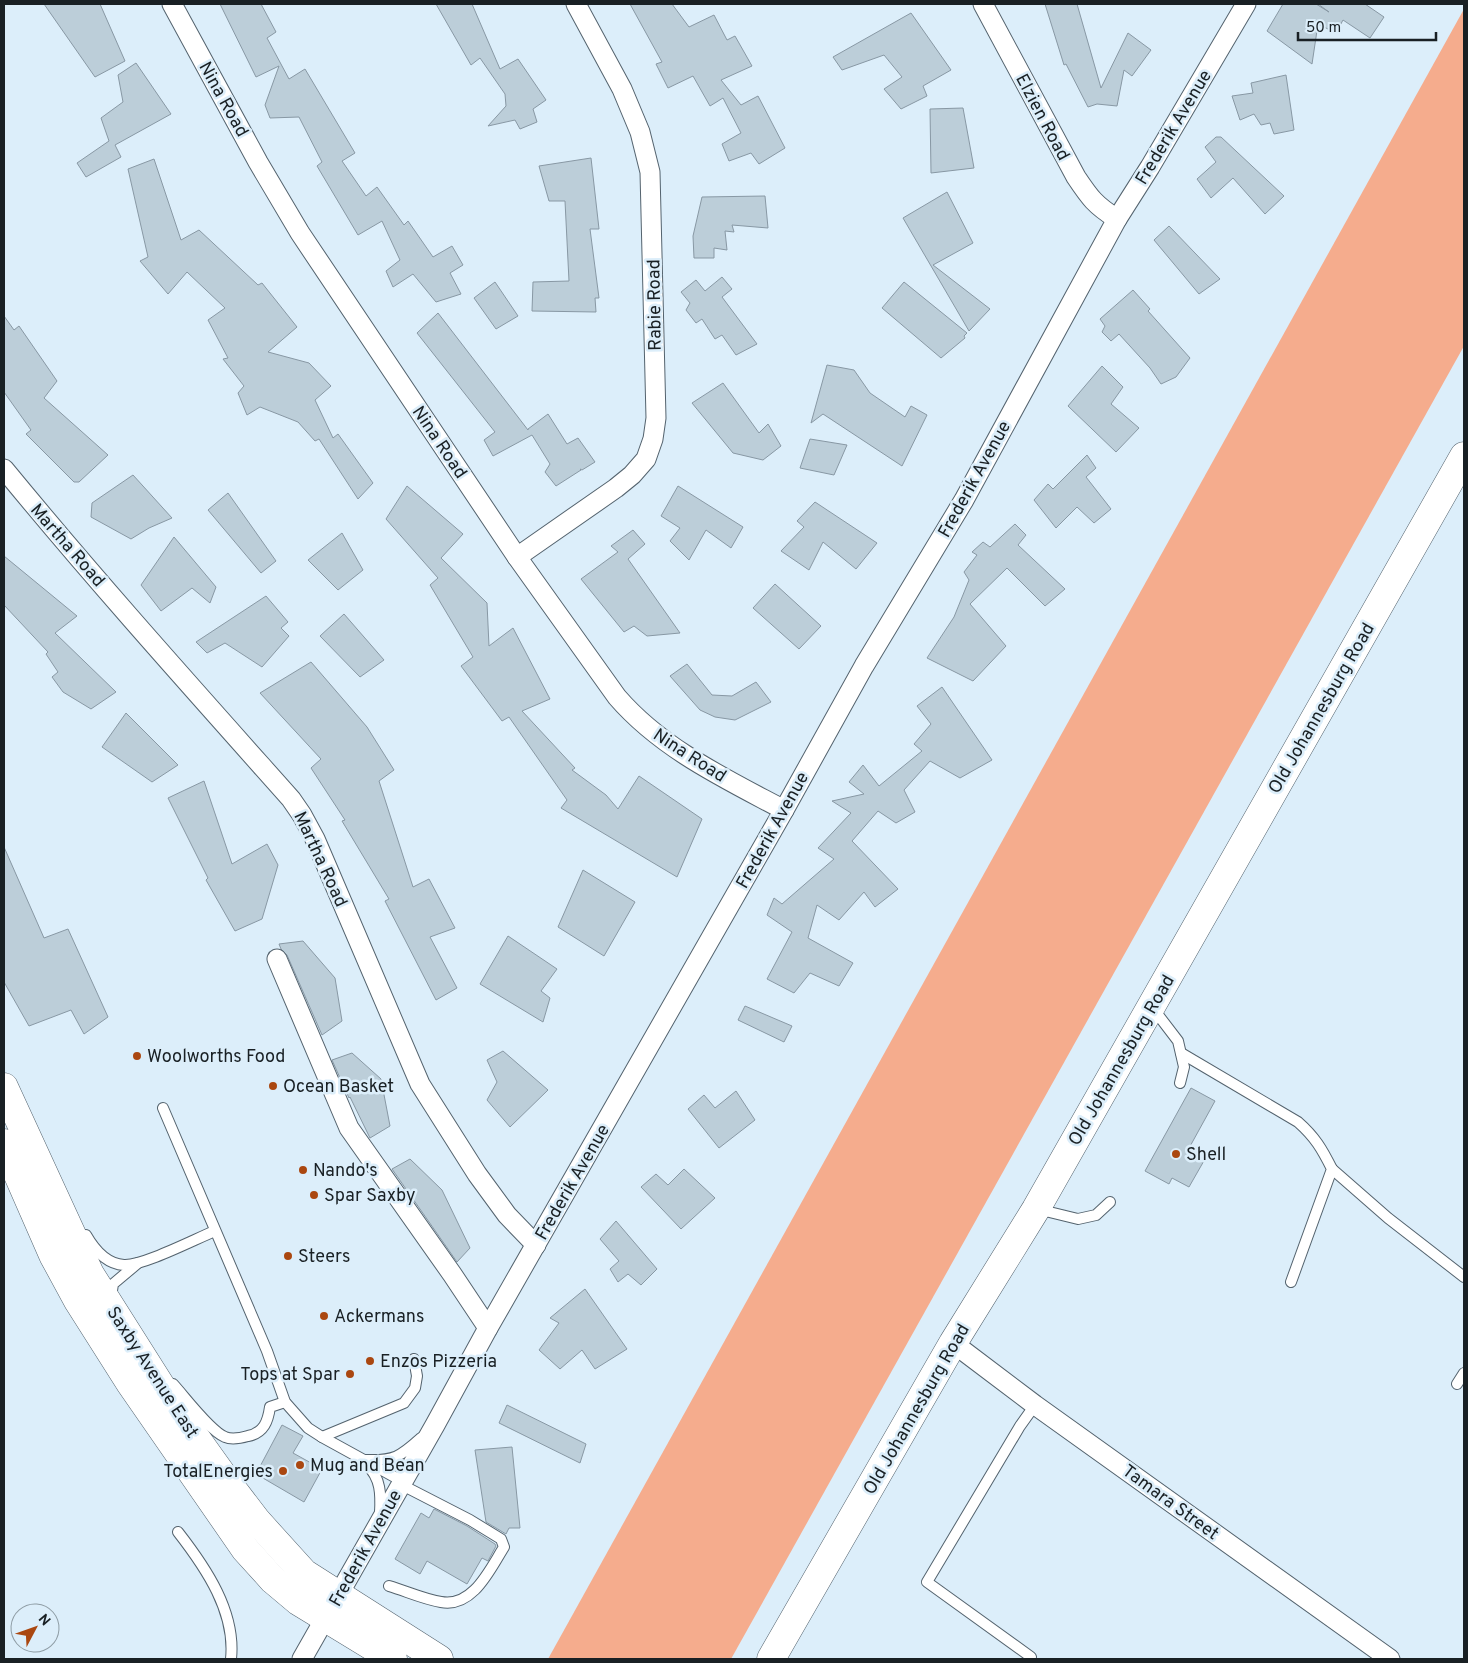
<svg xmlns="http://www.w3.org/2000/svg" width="1468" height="1663" viewBox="0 0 1468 1663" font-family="Overpass,sans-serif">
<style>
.green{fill:#f5ac8d}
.building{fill:#bcced9;stroke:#8898a4}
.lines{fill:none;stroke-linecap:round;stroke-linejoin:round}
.lane-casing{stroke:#54636e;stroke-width:12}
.street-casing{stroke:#54636e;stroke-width:21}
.secondary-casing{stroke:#54636e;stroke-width:29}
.lane{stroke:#fff;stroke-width:10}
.street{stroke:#fff;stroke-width:19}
.secondary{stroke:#fff;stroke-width:28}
.poi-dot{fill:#aa4710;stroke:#dceefa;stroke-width:2}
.labels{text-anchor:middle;stroke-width:5;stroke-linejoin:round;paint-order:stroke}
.street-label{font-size:18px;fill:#192024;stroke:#dceefa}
.poi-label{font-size:18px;fill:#192024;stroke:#dceefa;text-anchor:start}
</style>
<rect width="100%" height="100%" fill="#dceefa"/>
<polygon class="green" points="1464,9 1464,346 731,1659 548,1659"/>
<g class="building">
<polygon points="44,4 100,4 125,61 95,77"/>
<polygon points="220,4 261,4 276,32 267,38 289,79 305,69 355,153 342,161 366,196 377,187 404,225 408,221 433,257 452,246 463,265 450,273 461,294 436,302 413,274 393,287 386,271 400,260 382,221 358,235 317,166 322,162 299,117 270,118 265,105 279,66 256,77"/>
<polygon points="436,4 472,4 500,69 518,59 546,100 533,109 537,122 520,129 515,120 488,126 506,106 505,94 480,58 471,65"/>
<polygon points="630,4 672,4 689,27 714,15 727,40 735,36 752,66 721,80 741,105 758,96 785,148 759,164 751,153 729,161 722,144 741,133 723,98 710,106 693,76 668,88 656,64 662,62"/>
<polygon points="1045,4 1077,4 1101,88 1128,33 1151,50 1132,76 1124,70 1117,106 1097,104 1088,107 1066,64 1064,65"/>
<polygon points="1283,4 1316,4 1329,12 1318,4 1365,4 1384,17 1370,38 1343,20 1336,33 1318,24 1312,64 1267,31"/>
<polygon points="911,13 951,70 923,86 927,96 901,109 884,89 902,77 884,55 842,70 833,57"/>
<polygon points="136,63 171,114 115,145 121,157 86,177 77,163 109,141 101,118 123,102 118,75"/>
<polygon points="1286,75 1294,130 1274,134 1270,123 1261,125 1254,114 1240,120 1232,96 1253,93 1251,83"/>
<polygon points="963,108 974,168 931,173 930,109"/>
<polygon points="1216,137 1221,137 1284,196 1265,214 1233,178 1211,198 1197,179 1216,162 1205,147"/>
<polygon points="591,158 599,229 590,229 599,298 595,298 596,312 532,311 533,282 569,281 565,201 549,201 539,166"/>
<polygon points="154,159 181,240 199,230 258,285 262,283 297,327 268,352 309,363 331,386 315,400 333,438 338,434 373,483 358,499 319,439 315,441 298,422 260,407 247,415 238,393 244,386 223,359 228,358 208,320 225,308 187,272 168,294 140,261 148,257 128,169"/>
<polygon points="947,192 973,243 933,265 990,309 969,331 903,218"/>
<polygon points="765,196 768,228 732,225 734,232 725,231 727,250 714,248 714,258 694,258 693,236 702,197"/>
<polygon points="1169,226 1220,279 1199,294 1154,240"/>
<polygon points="722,277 732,289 722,297 757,344 736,355 722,335 715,339 702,319 696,323 686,310 690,303 681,292 696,280 705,291"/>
<polygon points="495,282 518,316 496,329 474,298"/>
<polygon points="904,282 967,333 964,336 965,338 941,358 882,308"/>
<polygon points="1133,290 1150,309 1148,311 1190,358 1176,377 1161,384 1150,368 1119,334 1111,341 1102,332 1105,326 1100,319"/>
<polygon points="438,313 528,430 528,429 548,414 567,444 578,438 595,462 582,470 580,469 581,470 556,486 545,472 550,464 532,435 493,456 484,440 495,432 417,333"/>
<polygon points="4,316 14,330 19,326 57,381 44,398 108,455 79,482 74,482 26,434 31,430 4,392"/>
<polygon points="827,365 854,370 870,393 905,417 911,406 927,415 902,466 823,414 811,423"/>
<polygon points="1102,366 1123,387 1111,404 1139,428 1116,452 1068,406"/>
<polygon points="723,383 759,433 768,424 781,446 763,460 733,453 692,403"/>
<polygon points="810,439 847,445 834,475 800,468"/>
<polygon points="1087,455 1096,468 1086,477 1111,509 1094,523 1077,507 1056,528 1034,500 1048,484 1053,489"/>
<polygon points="133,475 172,518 149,528 131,539 91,517 92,503"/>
<polygon points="407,486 463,534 441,558 487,603 489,646 513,628 550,699 522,711 575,768 572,770 606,795 618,809 639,776 702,819 677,877 561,808 567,800 509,717 502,721 461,666 473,657 430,585 438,578 386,519"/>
<polygon points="678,486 743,527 731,548 706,530 689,560 670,541 680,528 661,516"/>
<polygon points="228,493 276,561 261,573 208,510"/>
<polygon points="815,502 877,543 856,569 823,542 809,570 781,551 804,527 797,521"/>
<polygon points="1015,524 1026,535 1018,545 1065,589 1045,606 1007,568 970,604 1006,646 973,681 927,658 954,617 969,580 964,572 977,555 972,552 983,542 990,547"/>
<polygon points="633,530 645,544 628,559 680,633 647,636 634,626 624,632 581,579 618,552 611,546"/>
<polygon points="342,533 363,570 338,590 308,560"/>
<polygon points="174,537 216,587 210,603 192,588 161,611 141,585"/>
<polygon points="4,556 77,616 55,633 116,692 91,709 63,692 52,677 58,672 46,654 48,652 4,605"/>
<polygon points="775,584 821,626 799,649 753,608"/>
<polygon points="266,596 288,622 281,628 289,636 262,667 225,643 207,653 196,642"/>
<polygon points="344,614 384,660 360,677 320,636"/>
<polygon points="311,662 367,727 394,770 379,781 413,887 429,879 455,928 430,937 457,988 436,1000 385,901 389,899 342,821 345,820 311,768 321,759 260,693"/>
<polygon points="687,664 712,695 732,696 756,682 771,702 735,720 715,717 700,710 670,676"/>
<polygon points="942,687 992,760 960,778 930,761 904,790 915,812 896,823 878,811 852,841 898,889 875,907 864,892 839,920 817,905 808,938 853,963 839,986 810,973 794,993 767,979 792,932 767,915 774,898 782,904 834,859 818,848 851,813 832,801 864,794 849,782 863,765 879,786 922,751 914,744 931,724 917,706"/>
<polygon points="126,713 178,765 152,782 102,747"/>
<polygon points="204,781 232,864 267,844 278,865 262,919 235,931 206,880 208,878 168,798"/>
<polygon points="4,847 44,938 68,929 108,1017 84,1034 71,1010 29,1026 4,982"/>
<polygon points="583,870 635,902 604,956 558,927"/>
<polygon points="508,936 557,969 541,991 550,998 543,1022 480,984"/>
<polygon points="303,941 335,978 342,1021 322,1035 287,955 281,949 279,944"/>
<polygon points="745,1006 792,1026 784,1042 738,1020"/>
<polygon points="503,1051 548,1090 510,1127 487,1100 497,1082 487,1060"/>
<polygon points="352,1053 381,1079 390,1126 370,1138 350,1097 349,1098 332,1060"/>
<polygon points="1191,1088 1215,1101 1188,1150 1205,1159 1189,1187 1172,1178 1169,1184 1145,1171"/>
<polygon points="736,1091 755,1120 719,1148 688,1109 704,1095 715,1108"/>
<polygon points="410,1159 442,1190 470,1248 457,1262 392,1169"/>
<polygon points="684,1169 715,1198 681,1229 641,1187 656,1174 668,1185"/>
<polygon points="616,1221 657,1269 641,1285 628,1274 618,1282 610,1269 619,1261 600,1239"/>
<polygon points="585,1289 627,1349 595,1369 582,1350 560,1369 539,1350 559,1323 550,1318"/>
<polygon points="507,1405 586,1444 580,1463 499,1423"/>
<polygon points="282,1425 303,1436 293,1453 322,1469 304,1502 256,1474"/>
<polygon points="512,1447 520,1528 509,1528 506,1534 486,1522 475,1450"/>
<polygon points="434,1509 467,1526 495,1544 496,1546 488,1561 482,1558 467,1584 427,1561 420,1574 395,1559 421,1513 429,1518"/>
</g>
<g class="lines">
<defs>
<g id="lane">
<polyline points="1152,1007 1178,1041 1184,1067 1180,1083"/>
<path d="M 1181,1053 L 1298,1122 C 1315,1137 1322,1149 1332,1169 L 1291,1282"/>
<polyline points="163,1108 267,1351 285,1402 308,1428 322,1437 402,1481"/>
<polyline points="1332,1169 1388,1218 1464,1277"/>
<polyline points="1037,1209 1078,1219 1096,1215 1110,1202"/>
<path d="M 86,1235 C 94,1249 106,1264 124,1265 C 143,1266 195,1239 215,1231"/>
<polyline points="111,1297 113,1284 138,1263"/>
<path d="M 173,1384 C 185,1397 210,1431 225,1437 C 232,1440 241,1438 248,1436 C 264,1433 268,1421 270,1407 L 285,1402"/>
<polyline points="1457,1384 1464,1373"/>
<polyline points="322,1437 404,1403 415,1388 417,1376 414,1359"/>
<path d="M 366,1460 C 394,1461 400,1457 421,1438"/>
<path d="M 367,1465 C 381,1478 381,1495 380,1513"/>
<path d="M 178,1532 C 206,1568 236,1612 231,1659"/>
<path d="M 389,1586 C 406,1591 423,1599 441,1602 C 473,1608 490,1569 504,1547 L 501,1539 L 470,1520 L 400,1484"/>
<polyline points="1031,1657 927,1582 1020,1426 1035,1405"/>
</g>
<g id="street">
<path d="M 172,4 L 258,162 L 300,233 L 517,557 L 617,697 C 662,749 724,778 784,810"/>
<path d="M 983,4 L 1076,177 C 1090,198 1095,205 1117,219"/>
<path d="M 4,469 C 96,581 194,690 291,799 L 302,815 L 315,839 L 420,1084 L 477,1174 L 507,1215 L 536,1245"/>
<polyline points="517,557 616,488 632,475 646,459 653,439 656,418 650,172 640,132 622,89 576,4"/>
<polyline points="277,959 349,1128 452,1274 488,1328"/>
<polyline points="953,1343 1035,1405 1390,1659"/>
<polyline points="302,1659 435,1425 488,1328 784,810 864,666 964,500 1117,219 1150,167 1246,4"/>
</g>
<g id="secondary">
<polyline points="4,1087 90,1274 178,1413 231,1487 257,1521 304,1573 439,1659"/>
<polyline points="4,1143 53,1255 78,1301 130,1383 245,1549 273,1580 298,1601 393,1659"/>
<polyline points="771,1659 953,1343 1036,1209 1464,456"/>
</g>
</defs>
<use href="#lane" class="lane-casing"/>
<use href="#street" class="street-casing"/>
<use href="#secondary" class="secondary-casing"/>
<use href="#lane" class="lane"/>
<use href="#street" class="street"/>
<use href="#secondary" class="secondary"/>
</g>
<g class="poi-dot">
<circle cx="137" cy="1056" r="5"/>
<circle cx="273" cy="1086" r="5"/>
<circle cx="1176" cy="1154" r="5"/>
<circle cx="303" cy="1170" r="5"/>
<circle cx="314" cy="1195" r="5"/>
<circle cx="288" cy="1256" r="5"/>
<circle cx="324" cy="1316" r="5"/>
<circle cx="370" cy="1361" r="5"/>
<circle cx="350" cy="1374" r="5"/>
<circle cx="300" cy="1465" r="5"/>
<circle cx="283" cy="1471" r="5"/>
</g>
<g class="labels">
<g class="street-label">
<text transform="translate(224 99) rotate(61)" y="6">Nina Road</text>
<text transform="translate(1043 117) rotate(62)" y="6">Elzien Road</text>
<text transform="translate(1173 127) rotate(-59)" y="6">Frederik Avenue</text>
<text transform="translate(654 305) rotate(-91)" y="6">Rabie Road</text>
<text transform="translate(440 442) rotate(56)" y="6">Nina Road</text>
<text transform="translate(974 479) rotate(-61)" y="6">Frederik Avenue</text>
<text transform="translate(68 545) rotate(49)" y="6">Martha Road</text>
<text transform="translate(1321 708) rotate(-60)" y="6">Old Johannesburg Road</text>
<text transform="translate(690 755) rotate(33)" y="6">Nina Road</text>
<text transform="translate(772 830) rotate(-61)" y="6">Frederik Avenue</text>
<text transform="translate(321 859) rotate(65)" y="6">Martha Road</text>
<text transform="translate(1121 1060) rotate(-60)" y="6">Old Johannesburg Road</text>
<text transform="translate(572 1182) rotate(-60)" y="6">Frederik Avenue</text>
<text transform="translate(153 1372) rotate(57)" y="6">Saxby Avenue East</text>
<text transform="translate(916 1409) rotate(-60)" y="6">Old Johannesburg Road</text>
<text transform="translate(1171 1502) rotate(36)" y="6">Tamara Street</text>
<text transform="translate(365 1548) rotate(-61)" y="6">Frederik Avenue</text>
</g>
<g class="poi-label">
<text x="147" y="1062">Woolworths Food</text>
<text x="283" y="1092">Ocean Basket</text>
<text x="1186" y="1160">Shell</text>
<text x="313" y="1176">Nando's</text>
<text x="324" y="1201">Spar Saxby</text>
<text x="298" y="1262">Steers</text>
<text x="334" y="1322">Ackermans</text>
<text x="380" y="1367">Enzos Pizzeria</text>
<text x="340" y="1380" text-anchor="end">Tops at Spar</text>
<text x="310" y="1471">Mug and Bean</text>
<text x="273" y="1477" text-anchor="end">TotalEnergies</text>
</g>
</g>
<rect width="1468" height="1663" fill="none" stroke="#192024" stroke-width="10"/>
<g transform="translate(35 1628) rotate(49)"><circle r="24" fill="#dceefa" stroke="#8e9ca4"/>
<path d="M0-4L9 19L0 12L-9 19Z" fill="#aa4710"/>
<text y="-8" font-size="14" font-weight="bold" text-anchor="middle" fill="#192024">N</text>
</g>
<path d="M1298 32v8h138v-8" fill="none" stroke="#192024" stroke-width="2.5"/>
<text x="1306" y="32" font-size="15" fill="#192024" stroke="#dceefa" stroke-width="4" paint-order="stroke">50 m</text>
</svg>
